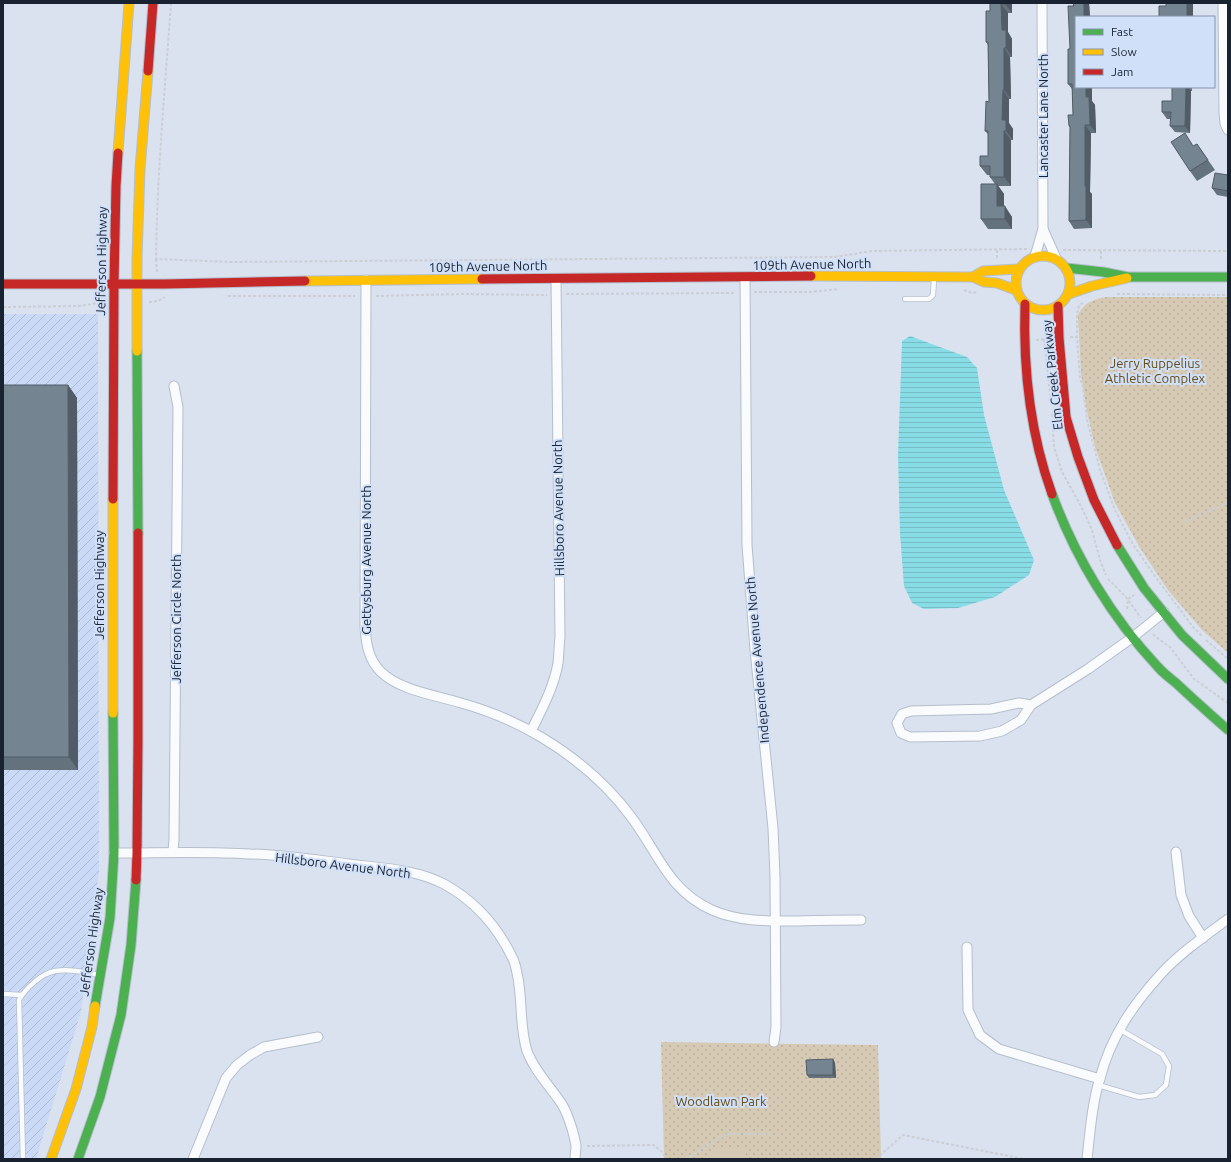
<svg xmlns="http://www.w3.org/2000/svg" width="1231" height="1162" viewBox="0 0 1231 1162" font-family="Ubuntu,sans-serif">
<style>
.industrial{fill:url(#industrial-furrows)}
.grass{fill:url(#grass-dots)}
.garden{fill:#d7cab5}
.water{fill:url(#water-rules)}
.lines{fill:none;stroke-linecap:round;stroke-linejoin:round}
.lane-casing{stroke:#b5becc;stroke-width:6}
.street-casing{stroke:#b5becc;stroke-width:11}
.fast-casing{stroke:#b5becc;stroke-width:11}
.slow-casing{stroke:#b5becc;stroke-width:11}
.jam-casing{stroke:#b5becc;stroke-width:11}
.path{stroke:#ccced3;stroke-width:2;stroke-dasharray:3 2;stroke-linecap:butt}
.lane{stroke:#f9fbfd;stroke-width:4.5}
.street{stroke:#f9fbfd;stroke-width:9}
.fast{stroke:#4caf50;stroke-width:9}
.slow{stroke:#ffc107;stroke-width:9}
.jam{stroke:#c62828;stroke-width:9}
.wall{fill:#64727d}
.shaded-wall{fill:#515c66}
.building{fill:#748491;stroke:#515c66}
.labels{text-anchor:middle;stroke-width:4;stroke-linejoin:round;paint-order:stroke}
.street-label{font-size:13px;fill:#192231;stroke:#d1e0f9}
.park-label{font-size:13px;fill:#674b11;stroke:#d1e0f9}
</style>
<defs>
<pattern id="industrial-furrows" width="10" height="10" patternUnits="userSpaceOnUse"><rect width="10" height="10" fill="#cadaf6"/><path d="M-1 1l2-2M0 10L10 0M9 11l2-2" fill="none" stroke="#adbbd3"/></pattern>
<pattern id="grass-dots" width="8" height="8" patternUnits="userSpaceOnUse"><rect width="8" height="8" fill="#d7cab5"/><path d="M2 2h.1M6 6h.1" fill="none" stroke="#b8ad9c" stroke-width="1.8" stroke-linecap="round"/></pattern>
<pattern id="water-rules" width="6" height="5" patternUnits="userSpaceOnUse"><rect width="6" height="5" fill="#88dce5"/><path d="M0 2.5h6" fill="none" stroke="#75bcc5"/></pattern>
</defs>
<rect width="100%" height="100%" fill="#dae2f0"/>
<polygon class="industrial" points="3,314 98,314 99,872 81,1012 36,1159 3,1159"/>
<g class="grass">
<path d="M 1107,297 L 1228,297 L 1228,653 L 1202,630 L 1167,589 L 1140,548 L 1115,503 L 1095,447 L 1086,407 L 1081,374 L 1078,315 C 1084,302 1094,299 1107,297 Z"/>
<polygon points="661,1042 878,1045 881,1159 664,1159"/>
</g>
<polygon class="garden" points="711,1149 746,1149 746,1159 710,1159"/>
<polygon class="water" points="910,336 967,357 977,368 984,415 1004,490 1034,560 1029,575 995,597 958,608 924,609 912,603 904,586 900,533 898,456 902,341"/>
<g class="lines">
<defs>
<g id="lane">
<polyline points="905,299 929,299 933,295 934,279"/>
<polyline points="3,994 22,995"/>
<polyline points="1098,1085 1139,1097 1155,1095 1166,1085 1169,1066 1162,1054 1119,1029"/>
<path d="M 23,1159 L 19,1000 C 25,989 42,973 55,971 C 70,969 84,972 99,975"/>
</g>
<g id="street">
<polyline points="1042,3 1043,229"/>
<polyline points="1223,3 1224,112 1225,124 1228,130"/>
<polyline points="1035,256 1043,229 1056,258"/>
<polyline points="745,278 747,545 755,650 773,828 775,877 776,1027 774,1042"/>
<path d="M 366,280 L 365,626 C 366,643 368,659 381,672 C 401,691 436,695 461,703 C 490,711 516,722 541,737 C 576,758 608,785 632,818 C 658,853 669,891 712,910 C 739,922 769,921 798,921 C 819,920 840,920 861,920"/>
<polyline points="1031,705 1019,703 991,709 911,711 902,714 897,723 901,733 910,737 980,736 1002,731 1021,720 1031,705 1088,669 1133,637 1164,612"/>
<path d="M 531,731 C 542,709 554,687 558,663 C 559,654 559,646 560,637 L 556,279"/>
<polyline points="173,852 174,839 178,407 174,386"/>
<polyline points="1176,852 1181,895 1189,916 1203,938"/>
<path d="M 114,853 C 159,853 205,851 251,854 C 284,855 316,860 349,864 C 380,868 416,869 444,884 C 475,901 497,926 512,957 C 515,962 516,968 517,973 C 523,999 519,1026 527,1051 C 534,1070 548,1084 559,1100 C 567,1110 574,1133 576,1146 C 576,1150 575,1155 575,1159"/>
<polyline points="967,947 968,1010 980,1035 999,1049 1100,1079"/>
<polyline points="193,1159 226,1078 237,1065 250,1055 264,1047 318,1037"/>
<path d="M 1087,1159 C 1090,1132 1092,1104 1100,1078 C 1111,1037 1132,1006 1160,975 C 1180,953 1205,936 1228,919"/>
</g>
<g id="fast">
<polyline points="1067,268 1103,272 1128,277 1228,277"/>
<polyline points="137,351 138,533"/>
<path d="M 1052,494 C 1075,557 1112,618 1158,667 C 1163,673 1170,678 1176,683 C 1193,699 1211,715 1228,730"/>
<polyline points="1117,545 1144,588 1182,635 1228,679"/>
<polyline points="95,1006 110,918 114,853 113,713"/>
<polyline points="78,1159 100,1097 121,1015 131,945 136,880"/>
</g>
<g id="slow">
<polyline points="118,153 129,3"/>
<circle cx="1043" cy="283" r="27"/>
<polyline points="811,276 973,277 984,282 997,283 1016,290"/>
<polyline points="973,277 983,271 1019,269"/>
<polyline points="305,281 482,279"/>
<polyline points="1069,294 1092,286 1127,278"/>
<polyline points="137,351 137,259 140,169 148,71"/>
<polyline points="113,713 113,499"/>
<polyline points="51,1159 76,1089 92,1027 95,1006"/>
</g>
<g id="jam">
<polyline points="148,71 153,3"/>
<polyline points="482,279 811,276"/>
<polyline points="3,284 165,284 305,281"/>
<path d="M 1025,304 C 1023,368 1030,433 1052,494"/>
<polyline points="1058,306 1059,338 1066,417 1078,457 1094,500 1117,545"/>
<polyline points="113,499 114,283 116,186 118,153"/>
<polyline points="136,880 137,853 138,740 138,533"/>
</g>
</defs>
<use href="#lane" class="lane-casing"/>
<use href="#street" class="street-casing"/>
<use href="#fast" class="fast-casing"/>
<use href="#slow" class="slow-casing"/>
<use href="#jam" class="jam-casing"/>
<g class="path">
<path d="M 171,3 C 165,88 157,173 156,259 L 231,262 L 835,257 L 872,251 L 1028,249"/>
<polyline points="997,250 997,259"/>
<polyline points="1063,250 1228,251"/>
<polyline points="156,259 157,272"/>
<polyline points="1101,259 1101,250"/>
<polyline points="964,290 972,293 977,292"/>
<polyline points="754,292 810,292 839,289"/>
<polyline points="566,294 735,293"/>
<polyline points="1117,294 1228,295"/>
<polyline points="228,296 355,296"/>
<polyline points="376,296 462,294 547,295"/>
<polyline points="149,302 158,301 165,297"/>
<polyline points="1083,303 1079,305 1077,314 1077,337 1080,378 1083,388 1087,420 1100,470 1115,510 1132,543 1157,579 1193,627 1203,637"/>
<polyline points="3,307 80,306 103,302"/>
<polyline points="1070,337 1077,337"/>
<polyline points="1044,339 1051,402"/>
<polyline points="1036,340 1048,339"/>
<polyline points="1052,414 1054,447 1062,472 1081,506 1092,530 1100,560 1106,575"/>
<polyline points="1185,522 1220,506 1228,503"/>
<polyline points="1108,579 1126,597 1141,618"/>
<polyline points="1127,609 1128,599 1134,595"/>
<polyline points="1153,634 1156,637 1170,647 1194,679 1228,703"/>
<polyline points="1206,640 1228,659"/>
<polyline points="587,1146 654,1145 661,1151 667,1159"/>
<polyline points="685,1159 727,1134 770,1134"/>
<polyline points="876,1159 903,1135 1024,1159"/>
</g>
<use href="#lane" class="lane"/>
<use href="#street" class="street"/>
<use href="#fast" class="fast"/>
<use href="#slow" class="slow"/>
<use href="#jam" class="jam"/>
</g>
<g class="wall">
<polygon points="990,3 1012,3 1012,13 1008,13 1008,32 1012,39 1012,57 1010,57 1011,99 1009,99 1009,123 1013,129 1013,140 1011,140 1011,186 998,186 1004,194 1004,206 1012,217 1012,229 988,229 981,219 995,184 990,177 990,175 987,175 980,166 988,156 988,134 985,131 989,102 988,45 986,42 990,11"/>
<polygon points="1073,3 1089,3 1090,17 1076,17 1092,101 1095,105 1096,133 1091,133 1090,192 1092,194 1092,228 1074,229 1069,221 1070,127 1069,126 1073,115 1072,89 1068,84"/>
<polygon points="1172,87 1192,87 1192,91 1191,91 1190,133 1175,132 1170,126 1171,119 1167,119 1162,112 1172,101"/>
<polygon points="1197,144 1215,170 1197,181 1190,171 1194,146"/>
<polygon points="1228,175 1228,197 1217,195 1212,188"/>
<polygon points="3,385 68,385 77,398 78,770 3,770"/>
<polygon points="833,1059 835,1063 836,1078 809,1078 807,1075"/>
</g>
<g class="shaded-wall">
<polygon points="1005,3 1012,3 1012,13 1005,4"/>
<polygon points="1084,3 1089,3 1090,17 1084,17"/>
<rect x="1187" y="3" width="6" height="14"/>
<polygon points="1001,4 1008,13 1008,32 1012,39 1012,57 1006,48 1002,30"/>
<polygon points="1004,48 1010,57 1011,99 1004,90"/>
<polygon points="1086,87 1092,87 1092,101 1095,105 1096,133 1090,125 1086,97"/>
<polygon points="1186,87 1188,87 1191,91 1190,133 1185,126"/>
<polygon points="1003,90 1009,99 1009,123 1013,129 1013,140 1006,131 1002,120"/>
<polygon points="1085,125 1091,133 1090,192 1092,194 1092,228 1086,220 1085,186"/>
<polygon points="1004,131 1011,140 1011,186 1004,177"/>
<polygon points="997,184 1004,194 1004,216 997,206"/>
<polygon points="1005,206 1012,217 1012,229 1005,219"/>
<polygon points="68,385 77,398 78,770 69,757"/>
<polygon points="833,1059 835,1063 836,1078 833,1075"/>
</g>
<g class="building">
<polygon points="990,3 1005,3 1005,4 1001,4 1002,30 1006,30 1006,48 1004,48 1004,90 1003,90 1002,120 1006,120 1006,131 1004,131 1004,177 990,177 990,166 980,166 980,156 988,156 988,131 985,131 986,101 989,102 988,42 986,42 986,11 990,11"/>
<polygon points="1073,3 1084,3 1084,17 1076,17 1076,87 1086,87 1086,97 1089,97 1090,125 1085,125 1085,186 1086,186 1086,220 1069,221 1070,126 1069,126 1068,115 1073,115 1072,84 1068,84 1068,49 1070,49 1068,6 1074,6"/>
<polygon points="1166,3 1187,3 1187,17 1159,17 1159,6 1166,6"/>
<polygon points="1172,87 1186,87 1185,126 1170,126 1171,112 1162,112 1162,101 1172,101"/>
<polygon points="1185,133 1193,146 1197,144 1208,160 1190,171 1171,142"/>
<polygon points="1215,173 1228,175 1228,191 1212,188"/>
<polygon points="981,184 997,184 997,206 1005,206 1005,219 981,219"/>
<polygon points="3,385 68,385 69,757 3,757"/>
<polygon points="833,1059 833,1075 807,1075 806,1060"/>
</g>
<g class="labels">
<g class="street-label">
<text transform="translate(1043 116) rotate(-90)" y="5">Lancaster Lane North</text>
<text transform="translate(101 261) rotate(-89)" y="5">Jefferson Highway</text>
<text transform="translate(812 264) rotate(-1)" y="5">109th Avenue North</text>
<text transform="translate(488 266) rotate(-1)" y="5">109th Avenue North</text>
<text transform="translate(1052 375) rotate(-96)" y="5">Elm Creek Parkway</text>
<text transform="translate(558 508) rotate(-91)" y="5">Hillsboro Avenue North</text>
<text transform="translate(366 560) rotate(-90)" y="5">Gettysburg Avenue North</text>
<text transform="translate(99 585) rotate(-90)" y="5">Jefferson Highway</text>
<text transform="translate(176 619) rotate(-90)" y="5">Jefferson Circle North</text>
<text transform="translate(757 660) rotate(-95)" y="5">Independence Avenue North</text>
<text transform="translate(343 865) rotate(7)" y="5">Hillsboro Avenue North</text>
<text transform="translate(91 942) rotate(-82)" y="5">Jefferson Highway</text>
</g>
<g class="park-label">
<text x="1155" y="368">Jerry Ruppelius<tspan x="1155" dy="15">Athletic Complex</tspan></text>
<text x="721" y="1106">Woodlawn Park</text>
</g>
</g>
<rect width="1231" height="1162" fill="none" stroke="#192231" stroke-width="8"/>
<rect x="1075" y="16" width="140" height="72" fill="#d1e0f9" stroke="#8794a9"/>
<rect x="1083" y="29" width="20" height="6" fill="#4caf50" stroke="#8794a9"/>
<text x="1111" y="36" font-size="12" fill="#192231">Fast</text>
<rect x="1083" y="49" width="20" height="6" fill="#ffc107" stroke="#8794a9"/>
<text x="1111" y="56" font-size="12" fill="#192231">Slow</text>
<rect x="1083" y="69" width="20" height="6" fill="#c62828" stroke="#8794a9"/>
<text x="1111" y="76" font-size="12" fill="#192231">Jam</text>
</svg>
